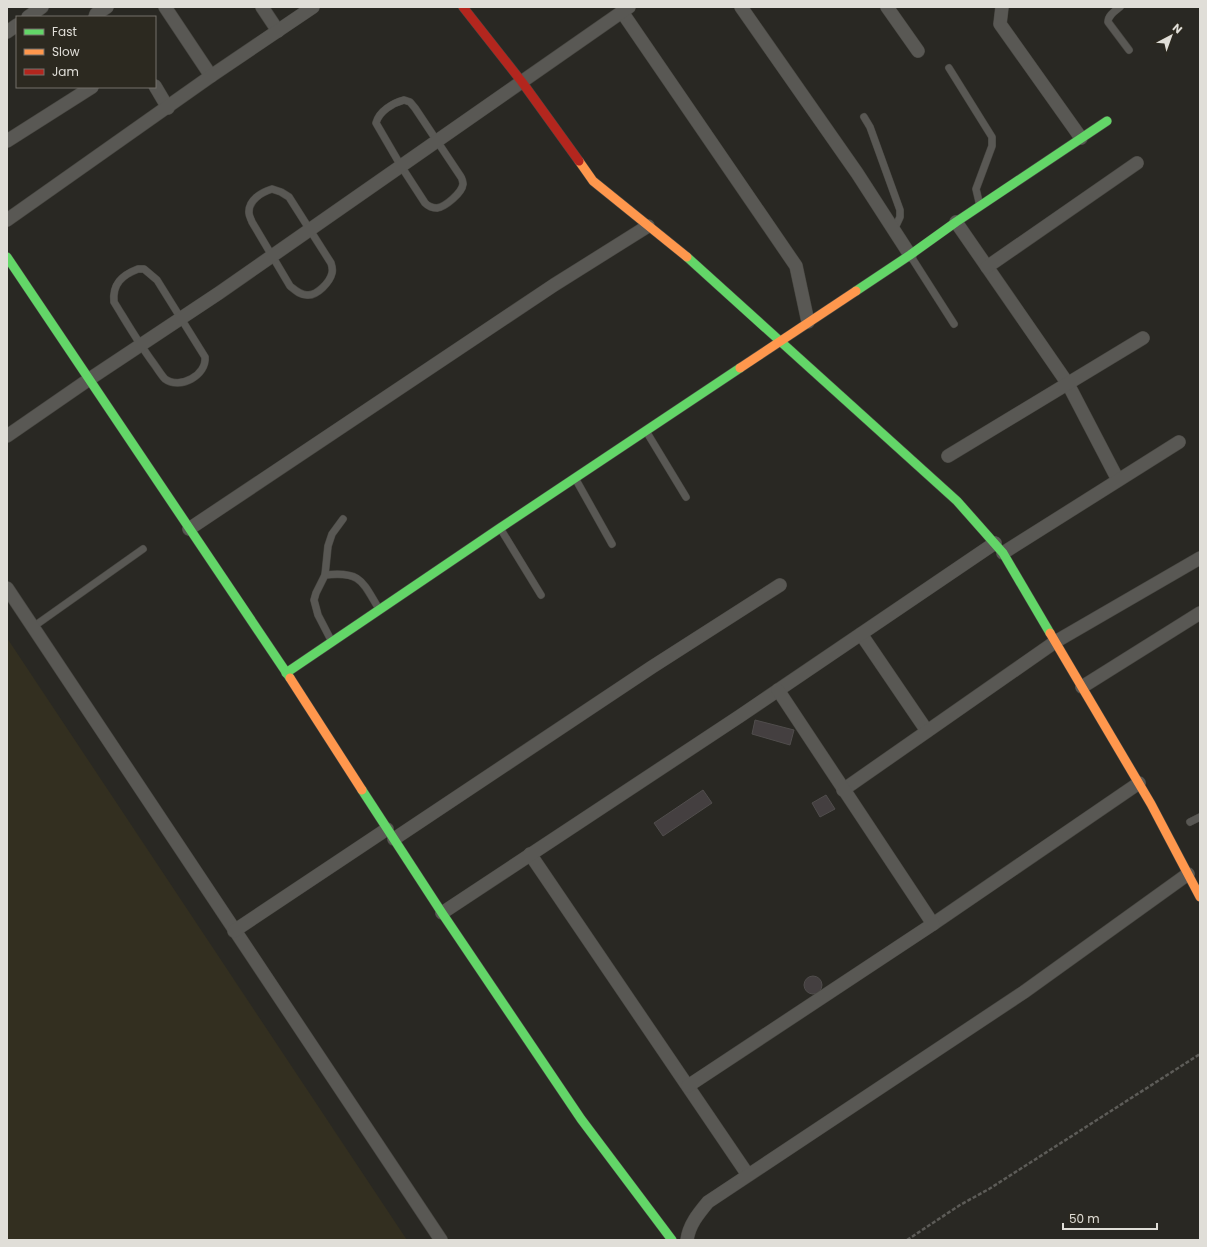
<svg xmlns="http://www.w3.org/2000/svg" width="1207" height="1247" viewBox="0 0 1207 1247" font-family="Poppins,sans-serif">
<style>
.built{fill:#332f20}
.building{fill:#443f40;stroke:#504d4c}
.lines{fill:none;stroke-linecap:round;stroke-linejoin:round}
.lane-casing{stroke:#474641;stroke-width:8}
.street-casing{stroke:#474641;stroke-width:14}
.fast-casing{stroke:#474641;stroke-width:10}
.slow-casing{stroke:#474641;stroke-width:10}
.jam-casing{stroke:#474641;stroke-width:10}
.path{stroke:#5d5c58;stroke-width:2.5;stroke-dasharray:4 2;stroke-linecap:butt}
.lane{stroke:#595854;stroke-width:7}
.street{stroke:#595854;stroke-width:13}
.fast{stroke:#63d668;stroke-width:9}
.slow{stroke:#ff974d;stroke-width:9}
.jam{stroke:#b3261e;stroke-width:9}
</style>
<rect width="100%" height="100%" fill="#292823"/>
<polygon class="built" points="7,638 407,1240 7,1240"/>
<g class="building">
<polygon points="755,720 794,730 790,745 752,734"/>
<polygon points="703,790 712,803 663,836 654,823"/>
<polygon points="826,795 835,809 820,817 812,803"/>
<circle cx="813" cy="985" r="9"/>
</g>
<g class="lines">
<defs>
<g id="lane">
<path d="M 1120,7 C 1115,11 1108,15 1108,22 L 1129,50"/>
<polyline points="949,68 992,137 992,146 976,189 980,206"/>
<path d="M 404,100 L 410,102 L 415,108 L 461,177 C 462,178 463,183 463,184 C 462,193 445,207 437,208 C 432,208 428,206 425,203 L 401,166 L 376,123 C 379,111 393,103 404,100 Z"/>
<polyline points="864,117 870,127 900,210 900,217 894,230"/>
<path d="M 272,189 L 281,192 L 289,197 L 331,263 C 332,266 333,269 332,273 C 330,282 317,296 307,295 C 300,295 295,290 290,286 L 252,222 C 251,219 249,216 249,213 C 248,200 262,192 272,189 Z"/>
<polyline points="910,255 954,324"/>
<path d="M 138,269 L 144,269 L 157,280 L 205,357 C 207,375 180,390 165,379 C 161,375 157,368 154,364 C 139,344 127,323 114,302 C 112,284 122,275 138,269 Z"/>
<polyline points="646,431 686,497"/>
<polyline points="575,478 612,544"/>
<polyline points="500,528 541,595"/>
<path d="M 325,575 C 361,571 362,581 379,609"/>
<polyline points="33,627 143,549"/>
<polyline points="332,642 318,615 314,600 316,593 325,575 328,546 332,534 343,519"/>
<polyline points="1190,822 1200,817"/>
</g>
<g id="street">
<polyline points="165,7 211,76"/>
<polyline points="262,7 278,31"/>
<polyline points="741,7 857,173 910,255"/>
<polyline points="887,7 918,51"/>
<polyline points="1002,7 1000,24 1081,138"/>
<polyline points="622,12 796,266 808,322"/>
<polyline points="28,17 42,7"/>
<polyline points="95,17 96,14 107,7"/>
<polyline points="7,32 17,25"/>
<polyline points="155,86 168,108"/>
<polyline points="7,141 92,87"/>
<polyline points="7,220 211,76 313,7"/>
<polyline points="956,222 1068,384 1118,480"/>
<polyline points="987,267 1137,163"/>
<polyline points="7,436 88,380 219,293 629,7"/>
<polyline points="948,456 1143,338"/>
<polyline points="189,529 554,285 648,226"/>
<polyline points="1003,553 1179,442"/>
<polyline points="7,588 441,1240"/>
<polyline points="861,634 927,731"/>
<polyline points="1082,687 1200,613"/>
<polyline points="843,790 1055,642 1200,558"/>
<polyline points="394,839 652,667 780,585"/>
<polyline points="530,854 748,1175"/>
<polyline points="442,913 740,716 995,543"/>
<polyline points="933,924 1139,783"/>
<polyline points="234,931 387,829"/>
<polyline points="688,1086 933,924 778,690"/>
<path d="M 687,1240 C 689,1225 698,1214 708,1202 L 1024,992 L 1188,874"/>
</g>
<g id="fast">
<polyline points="7,257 290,678"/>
<polyline points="687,257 957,501 1003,553 1050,633"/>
<polyline points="856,291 910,255 956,222 1107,121"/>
<polyline points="286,673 500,528 740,368"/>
<polyline points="362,790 442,913 581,1119 672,1240"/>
</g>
<g id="slow">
<polyline points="579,161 593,181 687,257"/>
<polyline points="740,368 856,291"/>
<polyline points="1050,633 1151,804 1200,897"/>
<polyline points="290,678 362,790"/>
</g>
<polyline id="jam" points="463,7 522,82 579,161"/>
</defs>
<use href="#lane" class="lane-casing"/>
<use href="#street" class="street-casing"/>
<use href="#fast" class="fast-casing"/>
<use href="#slow" class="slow-casing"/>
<use href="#jam" class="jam-casing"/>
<polyline class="path" points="907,1240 960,1205 989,1189 1200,1054"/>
<use href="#lane" class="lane"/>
<use href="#street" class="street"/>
<use href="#fast" class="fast"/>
<use href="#slow" class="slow"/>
<use href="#jam" class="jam"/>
</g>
<rect width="1207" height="1247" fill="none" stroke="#e0ded8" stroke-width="16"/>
<rect x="16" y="16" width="140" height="72" fill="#2c2920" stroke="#74716a"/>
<rect x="24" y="29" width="20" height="6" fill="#63d668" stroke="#74716a"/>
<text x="52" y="36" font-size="12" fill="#e0ded8">Fast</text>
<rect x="24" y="49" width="20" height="6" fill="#ff974d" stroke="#74716a"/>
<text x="52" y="56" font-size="12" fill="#e0ded8">Slow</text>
<rect x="24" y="69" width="20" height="6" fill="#b3261e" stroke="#74716a"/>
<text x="52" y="76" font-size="12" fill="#e0ded8">Jam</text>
<g transform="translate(1171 36) rotate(41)" stroke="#2c2920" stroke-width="3" paint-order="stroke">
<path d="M0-3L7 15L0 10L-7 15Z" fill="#e0ded8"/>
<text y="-6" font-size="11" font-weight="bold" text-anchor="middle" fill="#e0ded8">N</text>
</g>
<path d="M1063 1223v6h94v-6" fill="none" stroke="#e0ded8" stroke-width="2"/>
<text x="1069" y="1223" font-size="12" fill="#e0ded8" stroke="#2c2920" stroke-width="3" paint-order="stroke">50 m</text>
</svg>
